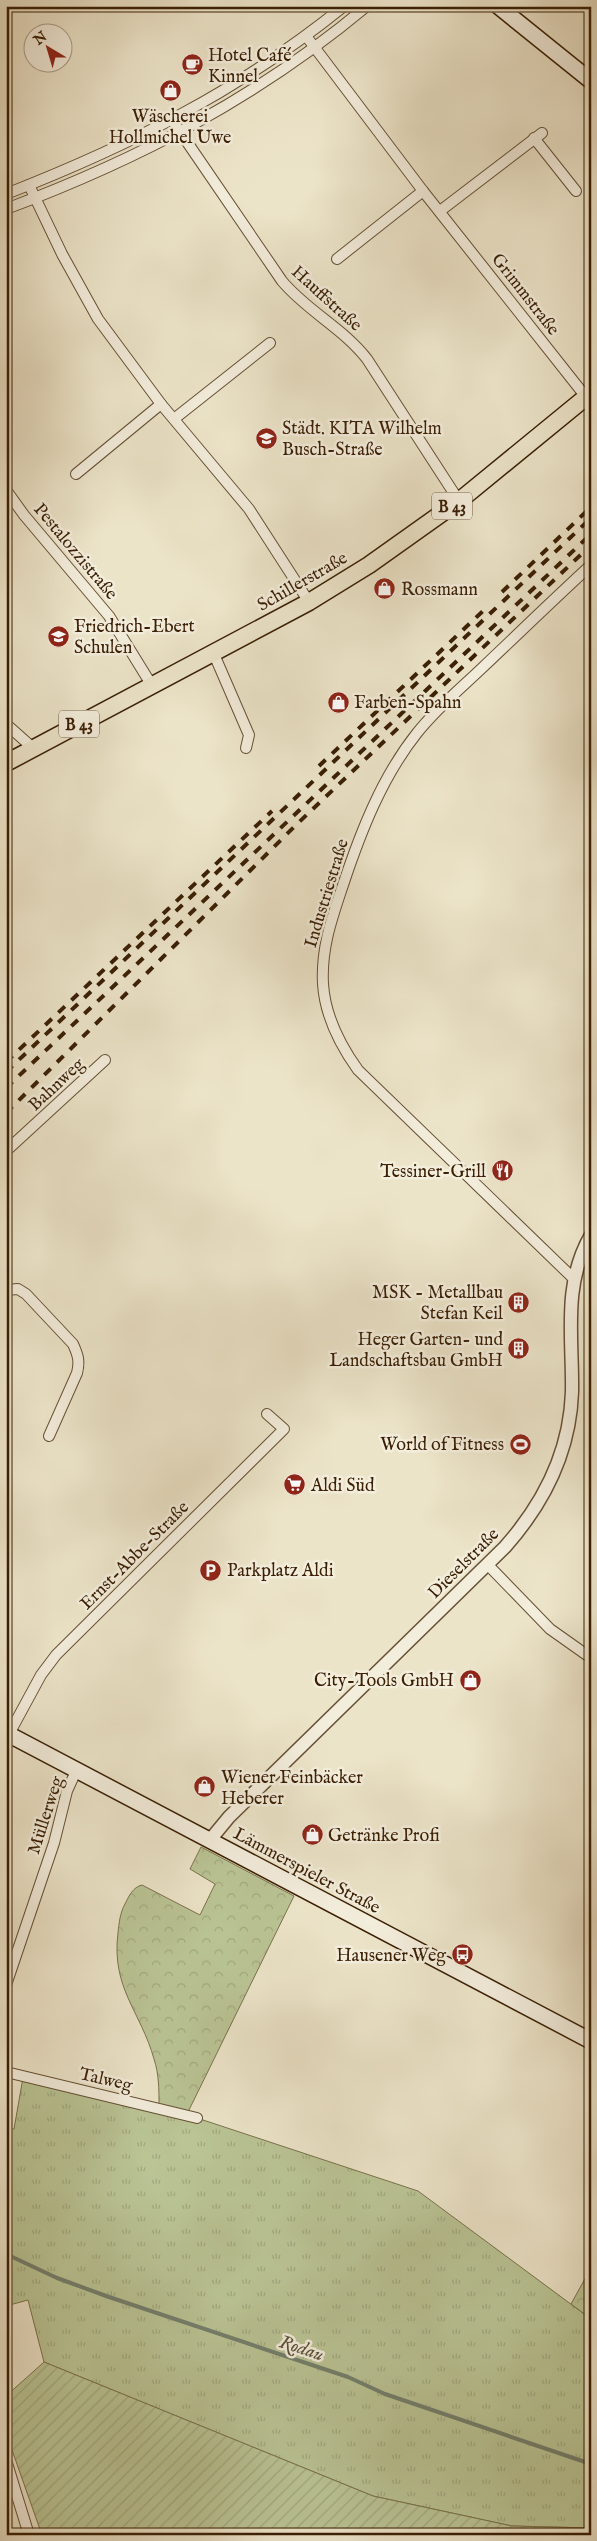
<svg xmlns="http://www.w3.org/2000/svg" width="597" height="2541" viewBox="0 0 597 2541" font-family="'IM FELL English',serif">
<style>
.grass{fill:url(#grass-tufts);stroke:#7a724c}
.forest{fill:url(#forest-crowns);stroke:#7a724c}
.garden{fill:url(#garden-furrows);stroke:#7a724c}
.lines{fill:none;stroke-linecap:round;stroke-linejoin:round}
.stream{stroke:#737f6c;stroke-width:4}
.minor-casing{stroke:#665035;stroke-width:12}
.tertiary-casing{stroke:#665035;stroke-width:15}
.secondary-casing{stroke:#3a1f04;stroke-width:18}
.primary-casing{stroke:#3a1f04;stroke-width:19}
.minor{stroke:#f3eddc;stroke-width:10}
.tertiary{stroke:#f3eddc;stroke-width:12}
.secondary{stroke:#f3eddc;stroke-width:15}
.primary{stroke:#ece4c9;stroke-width:16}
.rail{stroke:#3a1f04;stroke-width:4;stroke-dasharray:9 9;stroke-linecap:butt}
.labels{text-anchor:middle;stroke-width:5;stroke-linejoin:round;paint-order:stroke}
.shield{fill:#f3eddc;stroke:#725d45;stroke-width:1}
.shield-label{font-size:16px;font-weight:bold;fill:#3a1f04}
.poi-label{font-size:18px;fill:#3a1f04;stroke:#f3eddc;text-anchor:start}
.street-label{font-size:18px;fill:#3a1f04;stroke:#f3eddc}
.water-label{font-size:19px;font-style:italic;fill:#564f38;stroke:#f3eddc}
</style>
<defs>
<pattern id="grass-tufts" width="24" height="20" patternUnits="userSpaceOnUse" patternTransform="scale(1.25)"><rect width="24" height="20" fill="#bac495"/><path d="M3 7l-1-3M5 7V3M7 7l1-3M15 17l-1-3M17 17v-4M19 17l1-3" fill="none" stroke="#a1a87f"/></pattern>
<pattern id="forest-crowns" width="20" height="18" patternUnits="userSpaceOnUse" patternTransform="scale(1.25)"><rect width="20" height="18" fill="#bac495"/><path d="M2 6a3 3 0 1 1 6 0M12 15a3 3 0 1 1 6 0" fill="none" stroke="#a1a87f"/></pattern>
<pattern id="garden-furrows" width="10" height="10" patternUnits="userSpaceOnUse" patternTransform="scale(1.25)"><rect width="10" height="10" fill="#bac495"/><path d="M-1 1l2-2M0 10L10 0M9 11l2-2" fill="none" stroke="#a1a87f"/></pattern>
</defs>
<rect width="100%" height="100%" fill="#ece4c9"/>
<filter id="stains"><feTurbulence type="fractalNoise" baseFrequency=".004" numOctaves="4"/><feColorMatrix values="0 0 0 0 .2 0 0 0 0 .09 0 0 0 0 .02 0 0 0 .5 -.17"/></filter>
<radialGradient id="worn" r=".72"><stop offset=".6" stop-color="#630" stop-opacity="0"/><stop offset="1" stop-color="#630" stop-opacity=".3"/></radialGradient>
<polygon class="grass" points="24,2072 197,2118 418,2191 591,2319 591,2528 512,2526 373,2496 44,2362 28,2300 6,2306 6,2129 14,2129"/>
<g class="forest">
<path d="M 201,1847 L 294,1896 L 188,2112 L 159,2105 C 159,2090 159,2074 154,2059 C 141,2012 111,1988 118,1933 C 119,1923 120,1913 125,1904 C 129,1896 133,1887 142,1885 L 200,1915 L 215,1884 L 190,1869 Z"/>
<polygon points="591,2268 591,2319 571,2304"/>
</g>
<polygon class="garden" points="44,2362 373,2496 512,2526 591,2528 591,2535 42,2535 6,2433 6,2396"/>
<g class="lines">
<polyline class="stream" points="6,2254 57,2278 109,2297 348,2377 385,2394 591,2464"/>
<defs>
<g id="minor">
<polyline points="306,36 423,191 586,397"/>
<path d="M 172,120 L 282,281 C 307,311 343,328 367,359 L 459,501"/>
<polyline points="534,138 576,191"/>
<polyline points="29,185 62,254 98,319 161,404 249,509 309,602"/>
<path d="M 6,194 C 131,145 239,91 344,6"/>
<path d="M 6,209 C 139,159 257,98 367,6"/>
<polyline points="440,211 542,133"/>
<polyline points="337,259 423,191"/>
<polyline points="174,419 270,343"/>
<polyline points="76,474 161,404"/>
<polyline points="6,490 24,515 109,616 151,684"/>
<polyline points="213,652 249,735 246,748"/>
<polyline points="6,724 33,748"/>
<polyline points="6,1151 105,1060"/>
<path d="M 574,1279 L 358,1070 C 340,1045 325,1015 323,984 C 321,948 332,918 343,885 C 361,831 382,777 417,733 C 436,709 460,689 481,669 C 518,634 554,599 591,565"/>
<path d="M 6,1290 L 18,1289 L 26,1294 L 73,1344 C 78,1355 80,1361 77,1373 L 49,1436"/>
<polyline points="487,1564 550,1629 591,1658"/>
<polyline points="9,1734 41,1675 56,1655 284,1429 267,1414"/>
<polyline points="6,1985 54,1843 67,1791 77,1769"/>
<polyline points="6,2072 197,2118"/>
<polyline points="6,2460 29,2535"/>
</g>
<path id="tertiary" d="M 210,1840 L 229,1817 L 505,1547 C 544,1503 570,1451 572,1392 C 573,1338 562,1285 591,1235"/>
<g id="secondary">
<polyline points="498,6 591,81"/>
<polyline points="6,1733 591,2041"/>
</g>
<polyline id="primary" points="6,763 309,602 369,565 459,501 591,393"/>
</defs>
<use href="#minor" class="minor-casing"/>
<use href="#tertiary" class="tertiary-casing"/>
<use href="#secondary" class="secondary-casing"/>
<use href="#primary" class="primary-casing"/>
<use href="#minor" class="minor"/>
<use href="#tertiary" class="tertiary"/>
<use href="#secondary" class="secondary"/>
<use href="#primary" class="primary"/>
<g class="rail">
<polyline points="502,592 591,507"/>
<polyline points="319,766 484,610"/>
<polyline points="6,1062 272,811"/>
<polyline points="6,1072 591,518"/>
<polyline points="6,1088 591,534"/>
<polyline points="6,1113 297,824 591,545"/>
</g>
</g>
<defs>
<symbol id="cafe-disc" viewBox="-11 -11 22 22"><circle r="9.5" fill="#8f2418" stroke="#f3eddc"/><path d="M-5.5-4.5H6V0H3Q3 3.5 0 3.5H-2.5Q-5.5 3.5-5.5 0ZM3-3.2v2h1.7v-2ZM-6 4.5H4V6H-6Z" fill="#fff"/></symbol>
<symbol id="shop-disc" viewBox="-11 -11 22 22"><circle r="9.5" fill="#8f2418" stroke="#f3eddc"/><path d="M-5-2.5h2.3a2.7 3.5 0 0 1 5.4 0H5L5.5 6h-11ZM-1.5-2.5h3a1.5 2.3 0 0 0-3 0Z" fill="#fff"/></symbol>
<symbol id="school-disc" viewBox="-11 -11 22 22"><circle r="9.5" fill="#8f2418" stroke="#f3eddc"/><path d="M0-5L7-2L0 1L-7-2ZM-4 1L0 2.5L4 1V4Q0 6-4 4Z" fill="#fff"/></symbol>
<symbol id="restaurant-disc" viewBox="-11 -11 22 22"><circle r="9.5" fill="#8f2418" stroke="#f3eddc"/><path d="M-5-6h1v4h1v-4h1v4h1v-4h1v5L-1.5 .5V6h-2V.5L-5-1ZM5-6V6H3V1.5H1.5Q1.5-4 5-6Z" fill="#fff"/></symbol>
<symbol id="building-disc" viewBox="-11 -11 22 22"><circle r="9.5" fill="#8f2418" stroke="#f3eddc"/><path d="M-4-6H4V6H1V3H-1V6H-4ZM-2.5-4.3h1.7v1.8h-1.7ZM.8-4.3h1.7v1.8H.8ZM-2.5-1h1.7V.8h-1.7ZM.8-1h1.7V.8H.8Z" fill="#fff"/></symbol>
<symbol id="stadium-disc" viewBox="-11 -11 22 22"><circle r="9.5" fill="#8f2418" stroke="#f3eddc"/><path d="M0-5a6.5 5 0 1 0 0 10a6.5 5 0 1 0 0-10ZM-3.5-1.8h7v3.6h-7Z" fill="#fff"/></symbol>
<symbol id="supermarket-disc" viewBox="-11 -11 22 22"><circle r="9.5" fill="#8f2418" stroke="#f3eddc"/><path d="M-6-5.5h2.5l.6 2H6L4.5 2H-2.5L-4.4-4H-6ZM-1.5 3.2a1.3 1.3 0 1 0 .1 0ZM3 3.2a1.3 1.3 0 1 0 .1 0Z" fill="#fff"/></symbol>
<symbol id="parking-disc" viewBox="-11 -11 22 22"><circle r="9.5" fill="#8f2418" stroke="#f3eddc"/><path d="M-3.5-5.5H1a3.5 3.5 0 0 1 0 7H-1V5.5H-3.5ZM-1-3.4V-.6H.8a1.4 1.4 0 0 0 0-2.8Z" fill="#fff"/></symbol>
<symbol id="bus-disc" viewBox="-11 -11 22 22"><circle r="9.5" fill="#8f2418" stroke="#f3eddc"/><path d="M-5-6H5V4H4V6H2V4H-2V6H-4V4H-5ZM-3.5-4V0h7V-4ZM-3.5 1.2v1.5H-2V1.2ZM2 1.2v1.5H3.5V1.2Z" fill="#fff"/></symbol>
</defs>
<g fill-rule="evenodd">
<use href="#cafe-disc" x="180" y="52" width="25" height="25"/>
<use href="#shop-disc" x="158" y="78" width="25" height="25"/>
<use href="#school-disc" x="254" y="426" width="25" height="25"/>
<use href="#shop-disc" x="372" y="576" width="25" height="25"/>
<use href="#school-disc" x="46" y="624" width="25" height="25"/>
<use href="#shop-disc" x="326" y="690" width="25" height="25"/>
<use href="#restaurant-disc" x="490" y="1158" width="25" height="25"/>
<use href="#building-disc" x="506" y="1290" width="25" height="25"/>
<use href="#building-disc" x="506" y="1336" width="25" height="25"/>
<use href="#stadium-disc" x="508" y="1432" width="25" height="25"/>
<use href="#supermarket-disc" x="282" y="1472" width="25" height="25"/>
<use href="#parking-disc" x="198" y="1558" width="25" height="25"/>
<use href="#shop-disc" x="458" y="1668" width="25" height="25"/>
<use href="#shop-disc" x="192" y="1774" width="25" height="25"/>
<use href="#shop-disc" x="300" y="1822" width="25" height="25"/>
<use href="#bus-disc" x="450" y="1942" width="25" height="25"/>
</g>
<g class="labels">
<g class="shield">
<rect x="432" y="492.5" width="40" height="27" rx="4"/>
<rect x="59" y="710.5" width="40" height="27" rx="4"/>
</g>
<g class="shield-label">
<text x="452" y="512">B 43</text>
<text x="79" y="730">B 43</text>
</g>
<g class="poi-label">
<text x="208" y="61">Hotel Café<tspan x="208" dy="21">Kinnel</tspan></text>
<text x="170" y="122" text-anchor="middle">Wäscherei<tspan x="170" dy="21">Hollmichel Uwe</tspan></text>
<text x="282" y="434">Städt. KITA Wilhelm<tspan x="282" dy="21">Busch-Straße</tspan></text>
<text x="401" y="595">Rossmann</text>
<text x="74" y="632">Friedrich-Ebert<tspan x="74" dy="21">Schulen</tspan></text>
<text x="354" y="708">Farben-Spahn</text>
<text x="486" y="1177" text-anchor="end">Tessiner-Grill</text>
<text x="503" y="1298" text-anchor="end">MSK - Metallbau<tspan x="503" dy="21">Stefan Keil</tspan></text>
<text x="503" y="1345" text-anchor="end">Heger Garten- und<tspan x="503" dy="21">Landschaftsbau GmbH</tspan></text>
<text x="504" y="1450" text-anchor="end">World of Fitness</text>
<text x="311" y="1491">Aldi Süd</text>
<text x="227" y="1576">Parkplatz Aldi</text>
<text x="454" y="1686" text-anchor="end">City-Tools GmbH</text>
<text x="221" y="1783">Wiener Feinbäcker<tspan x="221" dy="21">Heberer</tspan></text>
<text x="328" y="1841">Getränke Profi</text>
<text x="446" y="1961" text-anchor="end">Hausener Weg</text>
</g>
<g class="street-label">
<text transform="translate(526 294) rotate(52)" y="6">Grimmstraße</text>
<text transform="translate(327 298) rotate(42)" y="6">Hauffstraße</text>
<text transform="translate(76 551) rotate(50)" y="6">Pestalozzistraße</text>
<text transform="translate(302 581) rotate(-30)" y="6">Schillerstraße</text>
<text transform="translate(326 893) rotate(-73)" y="6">Industriestraße</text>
<text transform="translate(56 1084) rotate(-43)" y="6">Bahnweg</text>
<text transform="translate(134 1555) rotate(-45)" y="6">Ernst-Abbe-Straße</text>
<text transform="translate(463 1563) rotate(-45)" y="6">Dieselstraße</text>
<text transform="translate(45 1815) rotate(-72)" y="6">Müllerweg</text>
<text transform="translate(307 1870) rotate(28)" y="6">Lämmerspieler Straße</text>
<text transform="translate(106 2079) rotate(13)" y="6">Talweg</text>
</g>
<g class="water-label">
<text transform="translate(302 2347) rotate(18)" y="7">Rodau</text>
</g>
</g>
<rect width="597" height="2541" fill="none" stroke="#ece4c9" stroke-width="25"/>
<rect x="8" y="8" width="582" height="2526" fill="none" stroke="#3a1f04" stroke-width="2.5"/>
<rect x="12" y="12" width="572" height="2516" fill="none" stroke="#3a1f04"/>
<g transform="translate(48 48) rotate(322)"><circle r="24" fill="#f3eddc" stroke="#a99b86"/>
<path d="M0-4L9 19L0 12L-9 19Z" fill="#8f2418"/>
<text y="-8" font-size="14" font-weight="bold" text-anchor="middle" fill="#3a1f04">N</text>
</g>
<rect width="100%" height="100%" filter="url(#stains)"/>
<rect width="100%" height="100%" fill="url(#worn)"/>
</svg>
